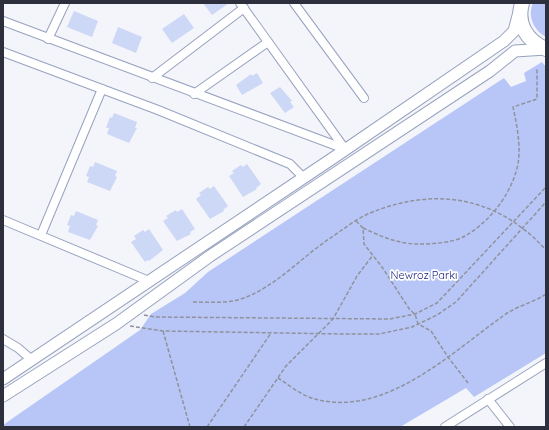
<svg xmlns="http://www.w3.org/2000/svg" width="549" height="430" viewBox="0 0 549 430" font-family="Quicksand,sans-serif">
<style>
.green{fill:#b7c6f7}
.building{fill:#cdd7f6}
.lines{fill:none;stroke-linecap:round;stroke-linejoin:round}
.street-casing{stroke:#98a2bf;stroke-width:10}
.secondary-casing{stroke:#98a2bf;stroke-width:13}
.highway-casing{stroke:#98a2bf;stroke-width:16}
.path{stroke:#90929b;stroke-width:1.5;stroke-dasharray:4 2;stroke-linecap:butt}
.street{stroke:#fff;stroke-width:8}
.secondary{stroke:#fff;stroke-width:11}
.highway{stroke:#fff;stroke-width:14}
.labels{text-anchor:middle;stroke-width:3.5;stroke-linejoin:round;paint-order:stroke}
.park-label{font-size:11px;fill:#1b237c;stroke:#fff}
</style>
<rect width="100%" height="100%" fill="#f3f5fb"/>
<g class="green">
<path d="M 533,3 L 546,3 L 546,37 C 534,31 527,16 533,3 Z"/>
<polygon points="542,62 546,67 546,353 474,397 466,388 400,427 3,427 3,425 140,330 151,314 185,293 208,272 504,78 511,87 526,81 524,73"/>
</g>
<g class="building">
<polygon points="203,3 229,3 212,15"/>
<polygon points="74,11 98,21 92,37 67,27"/>
<polygon points="184,14 194,28 172,43 162,29"/>
<polygon points="118,27 142,37 136,53 112,43"/>
<polygon points="257,73 263,83 242,95 236,85 251,74 252,76"/>
<polygon points="280,87 292,101 290,102 294,107 285,113 270,93"/>
<polygon points="114,113 137,122 135,128 137,128 129,143 107,134 109,128 106,128 110,117 112,118"/>
<polygon points="95,162 117,171 115,176 117,177 110,191 87,182 89,177 86,176 90,166 93,167"/>
<polygon points="247,164 261,184 256,188 257,189 243,197 229,176 234,173 232,171 241,165 243,167"/>
<polygon points="214,186 228,206 223,210 224,211 210,219 196,199 201,195 199,193 208,187 210,189"/>
<polygon points="182,209 195,229 190,232 191,234 177,241 163,221 168,218 166,216 176,210 177,212"/>
<polygon points="76,211 98,220 96,225 98,226 90,240 68,232 70,226 67,225 71,215 74,216"/>
<polygon points="149,229 163,250 149,261 148,260 145,262 131,242 136,239 134,236 143,230 145,232"/>
</g>
<g class="lines">
<defs>
<g id="street">
<polyline points="240,3 345,149"/>
<polyline points="294,3 364,98"/>
<polyline points="3,21 345,149"/>
<polyline points="48,39 65,3"/>
<polyline points="3,52 158,110 290,164 304,178"/>
<polyline points="152,78 244,8"/>
<polyline points="194,94 268,42"/>
<polyline points="3,220 149,281"/>
<polyline points="41,235 102,89"/>
<polyline points="3,339 18,348 32,360"/>
<polyline points="488,399 510,427"/>
<polyline points="445,427 546,363"/>
</g>
<g id="secondary">
<polyline points="3,379 336,156 504,41 514,31 519,12"/>
<polyline points="3,396 116,324 210,256 490,71 515,51 546,49"/>
</g>
<path id="highway" d="M 522,3 C 516,24 527,41 546,49"/>
</defs>
<use href="#street" class="street-casing"/>
<use href="#secondary" class="secondary-casing"/>
<use href="#highway" class="highway-casing"/>
<g class="path">
<polyline points="356,221 363,228 364,244 382,267 410,310 415,314 418,324 431,331 448,357 468,383"/>
<path d="M 363,228 C 380,236 398,244 418,244 C 432,244 453,243 465,236 C 491,221 512,193 518,164 C 521,146 517,125 513,107 L 537,99 L 537,69"/>
<path d="M 193,302 C 210,302 228,304 244,298 C 276,286 301,258 329,239 C 341,231 356,219 370,213 C 436,186 498,197 546,250"/>
<polyline points="144,315 155,317 390,319 415,314 437,303 546,187"/>
<polyline points="130,326 163,331 343,334 379,334 412,327 437,315 456,302 546,202"/>
<polyline points="163,331 190,427"/>
<path d="M 278,378 C 289,385 302,396 315,399 C 385,418 451,353 503,316 C 516,306 533,303 546,294"/>
<polyline points="207,427 271,333"/>
<polyline points="244,427 286,366 333,319 357,276 373,255"/>
</g>
<use href="#street" class="street"/>
<use href="#secondary" class="secondary"/>
<use href="#highway" class="highway"/>
</g>
<g class="labels">
<g class="park-label">
<text x="424" y="279">Newroz Parkı</text>
</g>
</g>
<rect width="549" height="430" fill="none" stroke="#2d303c" stroke-width="8"/>
</svg>
